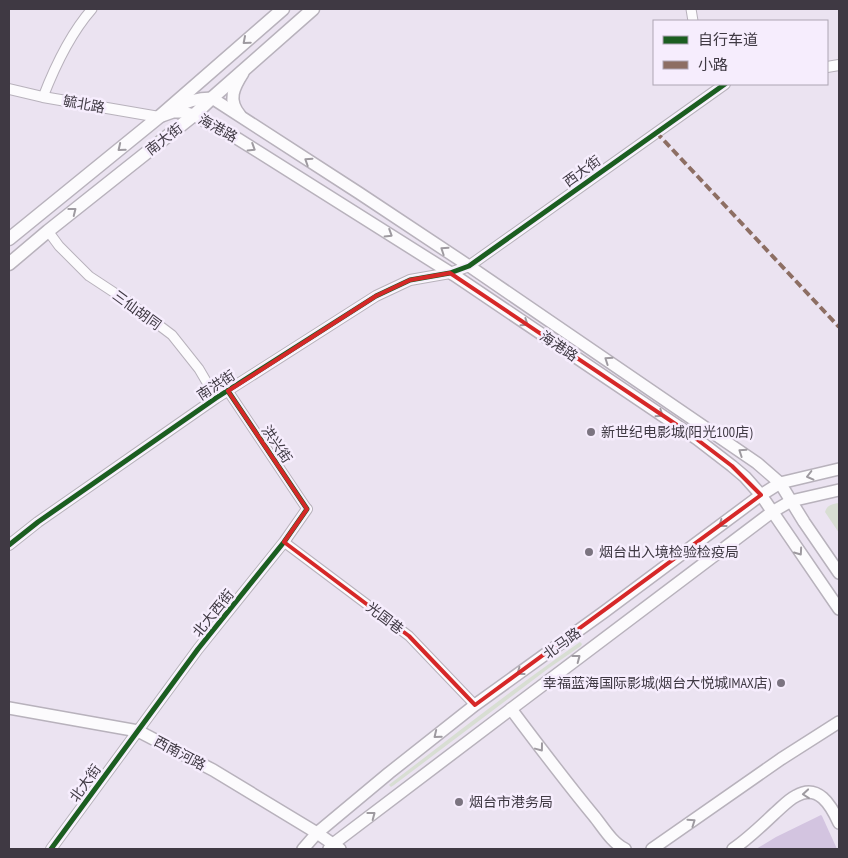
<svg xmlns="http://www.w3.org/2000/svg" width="848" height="858" viewBox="0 0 848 858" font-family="'PT Sans Narrow','Noto Sans SC',sans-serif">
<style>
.green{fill:#d8ded3}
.water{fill:#d3c4e0}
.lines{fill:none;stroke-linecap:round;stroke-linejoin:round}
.minor-casing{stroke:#b8b2bc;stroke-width:11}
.tertiary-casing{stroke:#b8b2bc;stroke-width:12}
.secondary-casing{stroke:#b8b2bc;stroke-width:14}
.primary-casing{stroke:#b8b2bc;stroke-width:15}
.minor{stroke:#fcfbfd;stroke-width:9}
.tertiary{stroke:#fcfbfd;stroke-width:10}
.secondary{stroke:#fcfbfd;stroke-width:11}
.primary{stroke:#fcfbfd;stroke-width:12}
.quiet{stroke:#8d6e63;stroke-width:4;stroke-dasharray:8 4;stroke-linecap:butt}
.cycleway-casing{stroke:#f6edfd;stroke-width:8}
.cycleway{stroke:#1b5e20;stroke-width:5}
.oneway{stroke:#9e9aa0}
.marked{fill:none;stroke:#d62828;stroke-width:4;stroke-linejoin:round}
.poi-dot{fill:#7b7480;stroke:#f6edfd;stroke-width:2}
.labels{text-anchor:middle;stroke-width:5;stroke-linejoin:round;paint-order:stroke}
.street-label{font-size:14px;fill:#3f3943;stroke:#f6edfd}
.poi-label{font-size:14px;fill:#3f3943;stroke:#f6edfd;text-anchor:start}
</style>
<rect width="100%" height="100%" fill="#ebe3f1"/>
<g class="green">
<path d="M 839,503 L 839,533 L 825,512 C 827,505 832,504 839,503 Z"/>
<path d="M 580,642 L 582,644 L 581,646 L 549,668 L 394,785 L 391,787 L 389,785 L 390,784 C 453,736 515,687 580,642 Z"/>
</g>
<polygon class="water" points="821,815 822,816 837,849 756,849 776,837"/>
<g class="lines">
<defs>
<g id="minor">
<polyline points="691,9 693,21"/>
<path d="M 43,97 C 55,66 70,34 92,9"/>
<polyline points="48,231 59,246 89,276 127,301 172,335 199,369 216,398"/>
<polyline points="228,391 307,509"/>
<polyline points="284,542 409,636 475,705"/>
</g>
<g id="tertiary">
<polyline points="827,67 839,65"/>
<polyline points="9,89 43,97 159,117"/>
<polyline points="9,545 38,522 216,398 376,296 410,280 450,273 469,266 725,84"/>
<polyline points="51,849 198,649 284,542 307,509"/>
</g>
<g id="secondary">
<path d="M 173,109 C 186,101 197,98 212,98 L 359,193 L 469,266 L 757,463 L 780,483 L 804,522 L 839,573"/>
<path d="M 240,115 C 227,100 234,87 243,73"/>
<polyline points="159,117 173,112 183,112 194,115 238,139 454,275 697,439 732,466 745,477 761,495 839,609"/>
<polyline points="9,708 138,731 213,770 317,833 340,849"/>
<path d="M 511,709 C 538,745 565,781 594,816 C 603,827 612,843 625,849"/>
<polyline points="303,849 317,833 389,773 475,705 604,612 761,495 780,483 839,469"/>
<polyline points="329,849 333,844 511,709 772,512 791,501 839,490"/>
<polyline points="652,849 781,759 839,722"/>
<path d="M 733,849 C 748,839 761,826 775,813 C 782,807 788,800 796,796 C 818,783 831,805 839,823"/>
</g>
<g id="primary">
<polyline points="9,239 159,117 283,9"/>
<polyline points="9,264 48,231 194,115 212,98 313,9"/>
</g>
</defs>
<use href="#minor" class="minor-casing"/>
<use href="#tertiary" class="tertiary-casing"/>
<use href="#secondary" class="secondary-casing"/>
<use href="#primary" class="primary-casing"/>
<use href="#minor" class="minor"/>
<use href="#tertiary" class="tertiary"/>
<use href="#secondary" class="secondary"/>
<use href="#primary" class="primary"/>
<polyline class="quiet" points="656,132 839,327"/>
<defs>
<g id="cycleway">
<polyline points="9,545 38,522 216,398 376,296 410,280 450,273 469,266 725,84"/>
<polyline points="51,849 198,649 284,542 307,509 228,391"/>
</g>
</defs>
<use href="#cycleway" class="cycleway-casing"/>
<use href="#cycleway" class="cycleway"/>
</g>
<defs><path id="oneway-chevron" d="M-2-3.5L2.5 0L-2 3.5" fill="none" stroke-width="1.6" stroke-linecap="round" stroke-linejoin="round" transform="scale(1.25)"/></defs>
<g class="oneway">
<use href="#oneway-chevron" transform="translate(246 41) rotate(139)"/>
<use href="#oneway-chevron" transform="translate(121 148) rotate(141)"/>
<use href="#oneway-chevron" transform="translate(252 148) rotate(32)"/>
<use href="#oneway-chevron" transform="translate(308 161) rotate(-147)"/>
<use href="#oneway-chevron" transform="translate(73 211) rotate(-38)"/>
<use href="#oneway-chevron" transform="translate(389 234) rotate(32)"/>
<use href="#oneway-chevron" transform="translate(444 250) rotate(-146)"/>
<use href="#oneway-chevron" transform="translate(525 323) rotate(34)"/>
<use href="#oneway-chevron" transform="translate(608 360) rotate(-146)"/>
<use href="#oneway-chevron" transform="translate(660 414) rotate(34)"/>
<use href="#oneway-chevron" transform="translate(742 452) rotate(-146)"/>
<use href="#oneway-chevron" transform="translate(810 476) rotate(166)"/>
<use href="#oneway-chevron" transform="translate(722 524) rotate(143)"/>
<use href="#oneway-chevron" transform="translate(799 552) rotate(55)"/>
<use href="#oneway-chevron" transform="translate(577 658) rotate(-37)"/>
<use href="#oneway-chevron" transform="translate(520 672) rotate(144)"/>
<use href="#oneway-chevron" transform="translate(437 735) rotate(141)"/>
<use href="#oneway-chevron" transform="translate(540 748) rotate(53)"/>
<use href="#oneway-chevron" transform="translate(806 794) rotate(175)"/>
<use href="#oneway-chevron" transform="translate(372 815) rotate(-37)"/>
<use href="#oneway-chevron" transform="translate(692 822) rotate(-35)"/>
</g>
<path class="marked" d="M 450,273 L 686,431 L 732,466 L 761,495 L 475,705 L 409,636 L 284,542 L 307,509 L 228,391 L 376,296 L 410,280 Z"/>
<g class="poi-dot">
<circle cx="591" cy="432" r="5"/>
<circle cx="589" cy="552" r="5"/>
<circle cx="781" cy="683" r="5"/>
<circle cx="459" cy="802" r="5"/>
</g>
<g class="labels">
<g class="street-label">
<text transform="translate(84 104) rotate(10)" y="5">毓北路</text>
<text transform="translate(218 128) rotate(29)" y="5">海港路</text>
<text transform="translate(164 139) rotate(-38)" y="5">南大街</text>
<text transform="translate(582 171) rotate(-36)" y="5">西大街</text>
<text transform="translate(137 310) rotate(36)" y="5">三仙胡同</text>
<text transform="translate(559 346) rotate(34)" y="5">海港路</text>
<text transform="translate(216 385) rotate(-33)" y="5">南洪街</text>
<text transform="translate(277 444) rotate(56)" y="5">洪兴街</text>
<text transform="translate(213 613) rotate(-51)" y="5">北大西街</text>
<text transform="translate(385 618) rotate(37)" y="5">光国巷</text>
<text transform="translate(562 643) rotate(-36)" y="5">北马路</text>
<text transform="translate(180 753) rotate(28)" y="5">西南河路</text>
<text transform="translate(85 783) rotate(-54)" y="5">北大街</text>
</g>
<g class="poi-label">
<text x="601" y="437">新世纪电影城(阳光100店)</text>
<text x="599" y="557">烟台出入境检验检疫局</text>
<text x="771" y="688" text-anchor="end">幸福蓝海国际影城(烟台大悦城IMAX店)</text>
<text x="469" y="807">烟台市港务局</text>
</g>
</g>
<rect width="848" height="858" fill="none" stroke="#3f3943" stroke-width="20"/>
<rect x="653" y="20" width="175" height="65" fill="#f6edfd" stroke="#ada5b3"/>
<rect x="663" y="36" width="25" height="8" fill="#1b5e20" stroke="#ada5b3"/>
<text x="698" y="45" font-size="15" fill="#3f3943">自行车道</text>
<rect x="663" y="61" width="25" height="8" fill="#8d6e63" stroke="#ada5b3"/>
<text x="698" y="70" font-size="15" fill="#3f3943">小路</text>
</svg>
